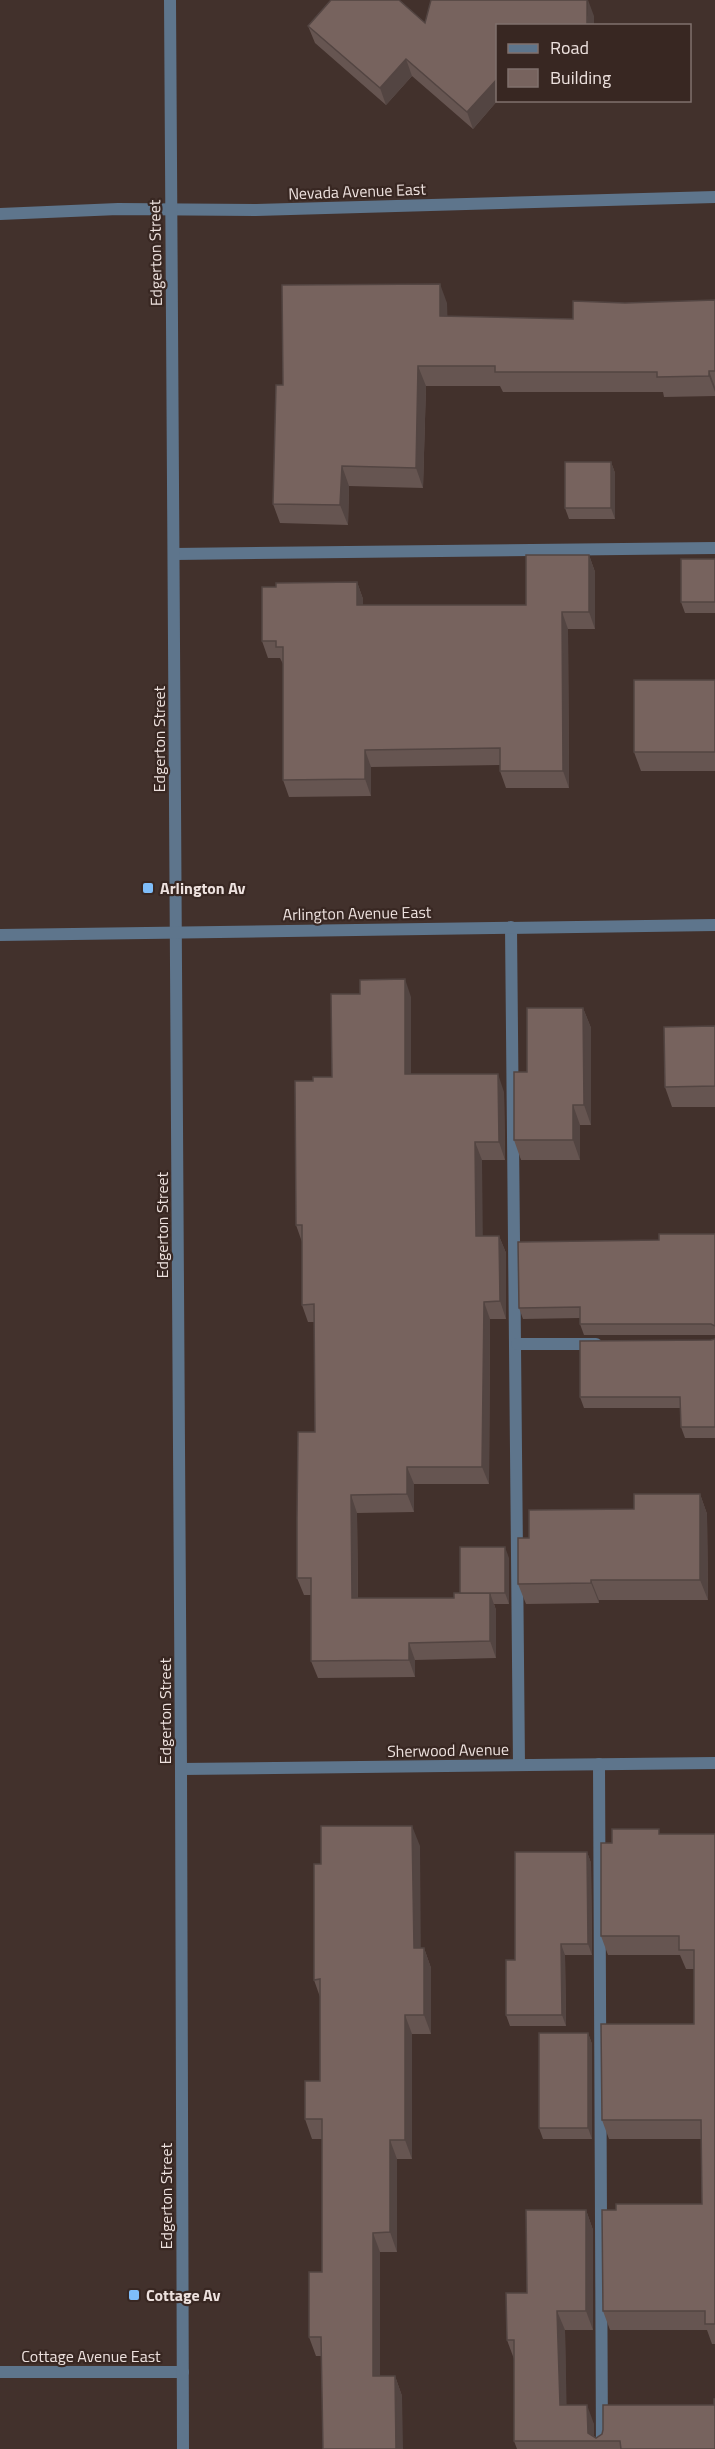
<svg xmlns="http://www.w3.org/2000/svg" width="715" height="2449" viewBox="0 0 715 2449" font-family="'Titillium Web',sans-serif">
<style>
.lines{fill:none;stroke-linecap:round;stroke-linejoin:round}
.service{stroke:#5e758c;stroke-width:12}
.minor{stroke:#5e758c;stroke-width:12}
.tertiary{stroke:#5e758c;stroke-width:12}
.wall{fill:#665551}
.shaded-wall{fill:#534542}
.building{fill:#77635e;stroke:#534542;stroke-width:1.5}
.poi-dot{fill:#7fbdf9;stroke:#382722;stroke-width:2}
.labels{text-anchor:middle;stroke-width:4.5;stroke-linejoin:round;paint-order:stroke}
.street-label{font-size:16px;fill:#ede1de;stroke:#382722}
.poi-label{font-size:16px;font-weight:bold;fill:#ede1de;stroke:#382722;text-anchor:start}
</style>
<rect width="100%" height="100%" fill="#42312c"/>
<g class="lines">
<g class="service">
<polyline points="174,554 715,548"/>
<polyline points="511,927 519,1765"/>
<polyline points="517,1344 596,1344"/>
<polyline points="599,1764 602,2449"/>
</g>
<g class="minor">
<polyline points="0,214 118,209 256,210 715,197"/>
<polyline points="181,1769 715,1763"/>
<polyline points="0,2372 183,2372"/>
</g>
<g class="tertiary">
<polyline points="170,0 181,1769 183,2449"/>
<polyline points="0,935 715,925"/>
</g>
</g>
<g class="wall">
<polygon points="594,16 594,26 498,26 498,100 473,129 412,76 386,105 315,43 308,26"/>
<polygon points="715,300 715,396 664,397 663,392 503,392 500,386 426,386 423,488 349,486 348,525 280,523 273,504 283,385 447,303 447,316 573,319 625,303"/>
<polygon points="611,462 615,473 615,519 569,519 565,508"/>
<polygon points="589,555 595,572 595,629 568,629 569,788 506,788 500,771 500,765 371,767 371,796 289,797 283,780 283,664 280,658 268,658 262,641 276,587 357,582 363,599 363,605 526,605"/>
<polygon points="715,559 715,613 685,613 681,602"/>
<polygon points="715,680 715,771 641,771 634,752"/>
<polygon points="411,997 411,1074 504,1092 505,1160 482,1160 482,1236 499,1236 506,1253 506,1319 490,1319 489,1484 414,1484 414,1512 357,1513 358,1598 454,1598 509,1558 509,1604 494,1604 496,1610 496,1658 415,1660 415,1677 318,1678 311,1661 311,1595 304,1595 297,1578 315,1432 314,1322 308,1322 302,1305 302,1242 296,1225 313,1081 332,1077"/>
<polygon points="583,1008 591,1028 591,1125 580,1125 580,1160 521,1160 514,1140 527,1072"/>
<polygon points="715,1026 715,1107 672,1107 665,1087"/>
<polygon points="715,1234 715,1335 584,1335 580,1324 580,1318 523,1319 519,1308 659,1240"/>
<polygon points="715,1339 715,1438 685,1438 681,1427 680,1408 584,1408 580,1397"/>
<polygon points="700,1494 707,1514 708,1600 599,1600 599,1603 526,1604 518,1584 529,1538 634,1509"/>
<polygon points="661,1834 715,1834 715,2344 712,2344 707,2330 610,2330 603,2311 616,2210 702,2204 701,2139 609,2139 602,2120 694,2024 694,1969 686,1969 680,1955 608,1955 601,1936 612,1843"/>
<polygon points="420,1846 420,1948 424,1948 431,1968 431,2034 412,2034 412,2159 397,2159 397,2252 380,2252 380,2376 395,2376 402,2396 322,2356 316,2356 309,2337 322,2272 322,2139 312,2139 305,2119 320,2081 320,1997 314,1980 321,1864"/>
<polygon points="587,1852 591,1863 592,1955 565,1955 566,2026 510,2026 506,2015 515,1960"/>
<polygon points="588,2033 592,2044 592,2139 543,2139 539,2128"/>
<polygon points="586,2210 593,2230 593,2330 565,2330 566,2405 594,2424 594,2437 596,2438 714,2405 715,2449 517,2449 514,2441 514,2359 507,2340 527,2293"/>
</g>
<g class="shaded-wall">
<polygon points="588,0 594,16 594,26 587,26"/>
<polygon points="406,59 412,76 386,105 380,88"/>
<polygon points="498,78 498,100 473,129 467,112"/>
<polygon points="440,284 447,303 448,335 440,316"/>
<polygon points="418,366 426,386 423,488 416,468"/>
<polygon points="709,371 715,387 715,392 709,376"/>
<polygon points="611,462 615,473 615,519 611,508"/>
<polygon points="342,466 349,486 348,525 340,505"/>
<polygon points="589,555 595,572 595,629 589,612"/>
<polygon points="357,582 363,599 363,622 357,605"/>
<polygon points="562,612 568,629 569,788 563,771"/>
<polygon points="365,750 371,767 371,796 365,779"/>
<polygon points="405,979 411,997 411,1092 405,1074"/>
<polygon points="583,1008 591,1028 591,1125 584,1105"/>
<polygon points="498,1074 504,1092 505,1160 499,1142"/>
<polygon points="573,1105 580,1125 580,1160 573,1140"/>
<polygon points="475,1142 482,1160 483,1254 476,1236"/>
<polygon points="499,1236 506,1253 506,1319 500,1301"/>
<polygon points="484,1302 490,1319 489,1484 482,1467"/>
<polygon points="407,1467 414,1484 414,1512 407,1494"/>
<polygon points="700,1494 707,1514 708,1600 700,1580"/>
<polygon points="351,1495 357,1513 358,1616 352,1598"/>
<polygon points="505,1547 509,1558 509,1604 505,1593"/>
<polygon points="591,1580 599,1600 599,1603 591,1583"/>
<polygon points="490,1593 496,1610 496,1658 490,1641"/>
<polygon points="409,1643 415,1660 415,1677 409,1660"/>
<polygon points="412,1826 420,1846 421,1968 414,1948"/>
<polygon points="587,1852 591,1863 592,1955 588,1944"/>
<polygon points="561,1944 565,1955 566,2026 562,2015"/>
<polygon points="424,1948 431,1968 431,2034 424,2015"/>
<polygon points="405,2015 412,2034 412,2159 405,2140"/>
<polygon points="588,2033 592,2044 592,2139 588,2128"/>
<polygon points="390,2140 397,2159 397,2252 390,2232"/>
<polygon points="586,2210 593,2230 593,2330 586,2311"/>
<polygon points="373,2233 380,2252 380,2396 373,2376"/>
<polygon points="557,2311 565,2330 567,2424 560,2405"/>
<polygon points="395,2376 402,2396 403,2449 396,2449"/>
<polygon points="587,2405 594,2424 594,2441 588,2433"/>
</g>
<g class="building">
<polygon points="331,0 399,0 425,23 431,0 587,0 587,26 498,26 498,78 467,112 406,59 380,88 308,26"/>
<polygon points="440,284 440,316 573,319 573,301 625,303 715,300 715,371 709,371 709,376 657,377 657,372 495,372 495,366 418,366 416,468 342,466 340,505 273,504 276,385 283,385 282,285"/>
<rect x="565" y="462" width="46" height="46"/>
<polygon points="526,555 589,555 589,612 562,612 563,771 500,771 500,748 365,750 365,779 283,780 283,647 276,647 276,641 262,641 262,587 276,587 276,583 357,582 357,605 526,605"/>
<rect x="681" y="559" width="34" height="43"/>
<rect x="634" y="680" width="81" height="72"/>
<polygon points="405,979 405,1074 498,1074 499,1142 475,1142 476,1236 499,1236 500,1301 484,1302 482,1467 407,1467 407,1494 351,1495 352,1598 454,1598 454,1593 490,1593 490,1641 409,1643 409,1660 311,1661 311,1578 297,1578 297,1518 298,1432 315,1432 314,1304 302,1305 302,1225 296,1225 295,1081 313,1081 313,1077 332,1077 331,994 360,994 360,980"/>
<polygon points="527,1008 583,1008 584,1105 573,1105 573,1140 514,1140 514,1072 527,1072"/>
<polygon points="715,1026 715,1086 665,1087 664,1027"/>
<polygon points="659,1234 715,1234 715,1326 711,1324 580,1324 580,1307 519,1308 518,1242 659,1240"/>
<polygon points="715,1339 715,1427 681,1427 680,1397 580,1397 580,1341 711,1340"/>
<polygon points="634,1494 700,1494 700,1580 591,1580 591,1583 518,1584 518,1538 529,1538 529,1510 634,1509"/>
<rect x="460" y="1547" width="45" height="46"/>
<polygon points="321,1826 412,1826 414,1948 424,1948 424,2015 405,2015 405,2140 390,2140 390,2232 373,2233 373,2376 395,2376 396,2449 323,2449 321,2337 309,2337 309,2272 322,2272 322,2119 305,2119 305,2081 320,2081 320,1979 314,1980 314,1864 321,1864"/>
<polygon points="612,1829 659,1829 659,1834 715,1834 715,2324 705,2324 705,2311 603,2311 602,2210 616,2210 616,2204 702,2204 701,2120 602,2120 601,2024 694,2024 694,1950 679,1950 679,1936 601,1936 601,1843 612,1843"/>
<polygon points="515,1852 587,1852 588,1944 561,1944 562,2015 506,2015 506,1960 515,1960"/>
<rect x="539" y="2033" width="49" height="95"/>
<polygon points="526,2210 586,2210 586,2311 557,2311 560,2405 587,2405 588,2433 596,2438 602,2434 603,2430 603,2405 714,2405 714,2399 715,2399 715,2449 621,2449 620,2441 514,2441 514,2340 507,2340 506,2293 527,2293"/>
</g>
<g class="poi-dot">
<rect x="142" y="882" width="12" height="12" rx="3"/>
<rect x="128" y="2289" width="12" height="12" rx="3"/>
</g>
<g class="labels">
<g class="street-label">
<text transform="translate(357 191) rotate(-2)" y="6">Nevada Avenue East</text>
<text transform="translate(155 253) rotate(-91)" y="6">Edgerton Street</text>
<text transform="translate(159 739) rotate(-90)" y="6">Edgerton Street</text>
<text transform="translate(357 913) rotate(-1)" y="6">Arlington Avenue East</text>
<text transform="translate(162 1225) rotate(-90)" y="6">Edgerton Street</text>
<text transform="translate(165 1711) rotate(-90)" y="6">Edgerton Street</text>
<text transform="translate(448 1750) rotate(-1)" y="6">Sherwood Avenue</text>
<text transform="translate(166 2196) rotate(-90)" y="6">Edgerton Street</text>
<text x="91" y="2362">Cottage Avenue East</text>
</g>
<g class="poi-label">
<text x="160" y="894">Arlington Av</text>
<text x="146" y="2301">Cottage Av</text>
</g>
</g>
<rect x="496" y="24" width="195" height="78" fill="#382722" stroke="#80716d" stroke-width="1.5"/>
<rect x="508" y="44" width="30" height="9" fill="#5e758c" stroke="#80716d" stroke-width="1.5"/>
<text x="550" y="54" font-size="18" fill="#ede1de">Road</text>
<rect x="508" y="69" width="30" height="18" fill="#77635e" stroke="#80716d" stroke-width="1.5"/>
<text x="550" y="84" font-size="18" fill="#ede1de">Building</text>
</svg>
